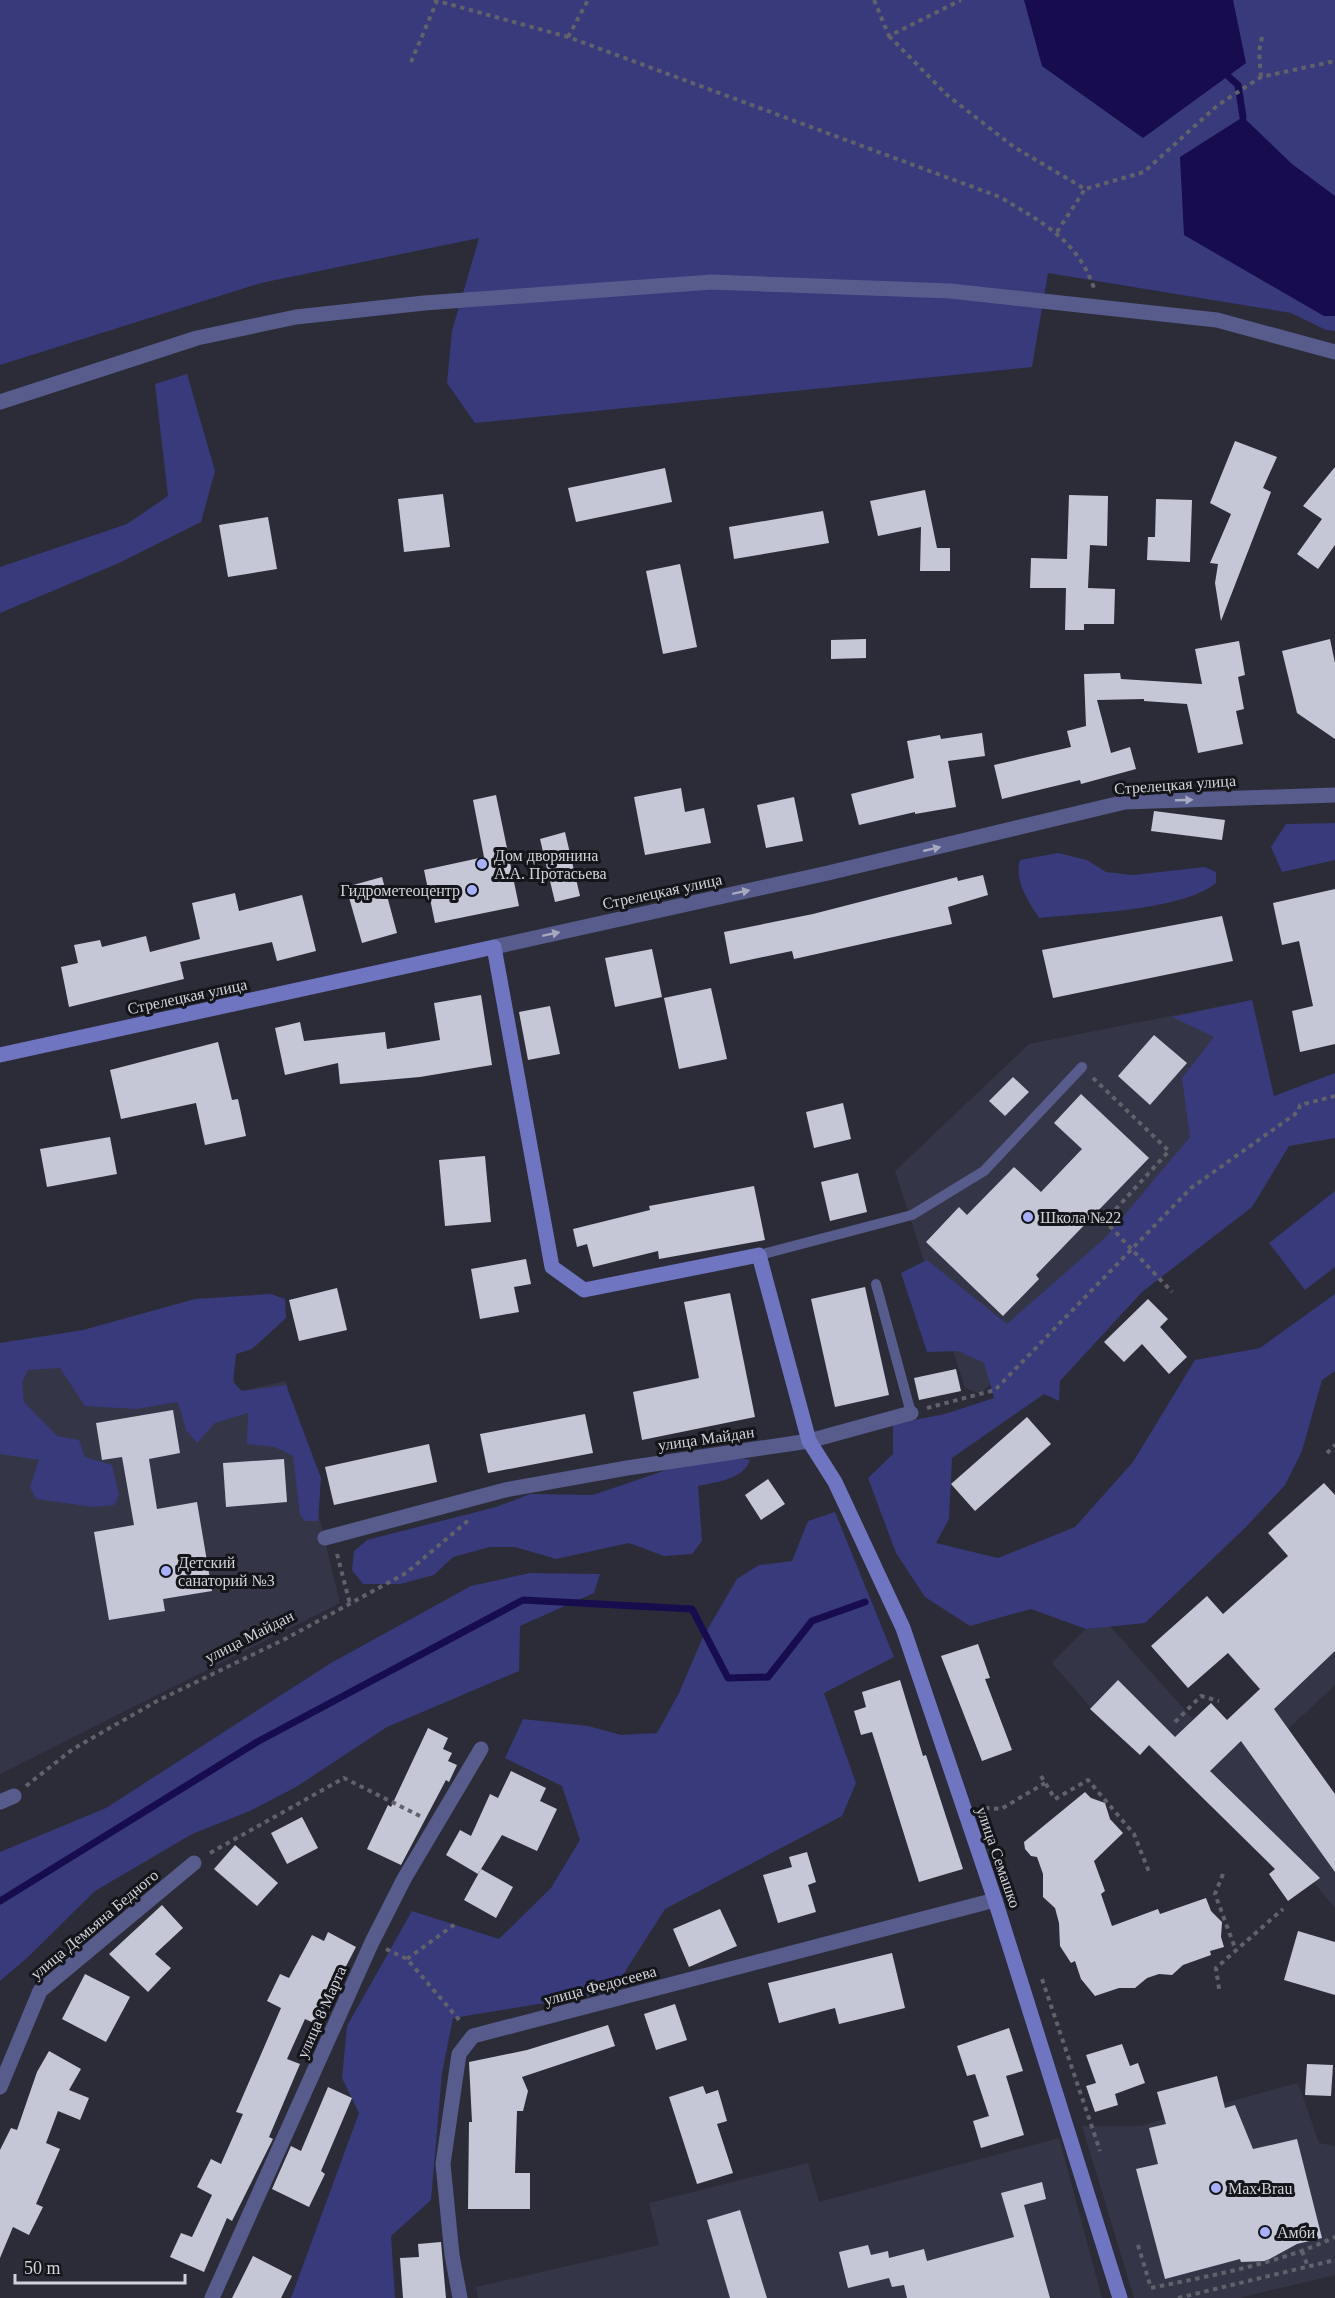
<svg xmlns="http://www.w3.org/2000/svg" width="1335" height="2298" viewBox="0 0 1335 2298" font-family="'Times New Roman',serif">
<style>
.built{fill:#343647}
.green{fill:#383a7b}
.water{fill:#160c4e}
.lines{fill:none;stroke-linecap:round;stroke-linejoin:round}
.stream{stroke:#160c4e;stroke-width:7}
.building{fill:#c5c7d6}
.path{stroke:#60616b;stroke-width:4;stroke-dasharray:4.5 4.5;stroke-linecap:butt}
.lane{stroke:#585c8d;stroke-width:10}
.street{stroke:#585c8d;stroke-width:15}
.secondary{stroke:#7075c2;stroke-width:15}
.oneway{fill:#a7a9bf}
.poi-dot{fill:#a8b0fc;stroke:#14151a;stroke-width:2}
.labels{text-anchor:middle;stroke-width:6;stroke-linejoin:round;paint-order:stroke}
.street-label{font-size:16px;fill:#d2d3da;stroke:#14151a}
.poi-label{font-size:16px;fill:#d2d3da;stroke:#14151a;text-anchor:start}
</style>
<rect width="100%" height="100%" fill="#2b2c38"/>
<g class="built">
<polygon points="1252,1000 1279,1120 1123,1241 981,1394 965,1388 895,1171 1029,1044"/>
<polygon points="219,1314 237,1392 286,1381 340,1603 0,1774 0,1363"/>
<polygon points="1335,1618 1335,1685 1288,1729 1335,1794 1335,1908 1273,1833 1256,1850 1149,1746 1140,1755 1106,1725 1052,1663 1086,1629 1110,1626 1193,1719 1211,1703 1227,1720"/>
<polygon points="1298,2083 1319,2143 1335,2146 1335,2275 1239,2298 1134,2298 1082,2126 1140,2126"/>
<polygon points="1059,2138 1102,2298 478,2298 476,2287 659,2245 649,2203 808,2163 819,2202"/>
</g>
<g class="green">
<polygon points="0,0 1335,0 1335,331 1326,330 1291,313 1048,273 1032,367 475,423 447,383 452,331 479,238 261,283 0,365"/>
<polygon points="187,374 215,471 201,522 119,563 0,613 0,567 127,524 168,496 155,384"/>
<polygon points="1335,823 1335,860 1282,872 1271,847 1286,824"/>
<path d="M 1058,853 L 1087,860 L 1106,872 L 1133,875 L 1205,867 L 1216,872 L 1216,883 C 1182,911 1085,913 1039,918 C 1028,901 1014,881 1020,860 Z"/>
<polygon points="1252,1000 1274,1096 1335,1073 1335,1138 1289,1146 1252,1207 1142,1292 1060,1381 1059,1401 1044,1394 952,1458 949,1519 936,1543 998,1558 1075,1527 1133,1462 1195,1360 1260,1348 1335,1294 1335,1371 1322,1380 1302,1451 1285,1485 1245,1528 1145,1623 1086,1629 1031,1609 970,1626 925,1597 896,1553 868,1478 893,1454 893,1424 945,1414 994,1398 984,1363 958,1351 927,1352 901,1273 927,1260 1007,1324 1106,1237 1190,1137 1182,1078 1214,1037 1172,1017"/>
<polygon points="1335,1191 1335,1267 1305,1290 1269,1243"/>
<polygon points="271,1294 285,1299 286,1318 252,1349 236,1354 233,1382 242,1391 286,1385 321,1478 318,1521 305,1521 300,1515 293,1456 275,1447 247,1444 248,1413 215,1423 197,1443 186,1430 178,1402 136,1409 85,1406 60,1368 28,1370 22,1382 24,1402 57,1436 79,1440 85,1457 112,1465 119,1495 114,1505 94,1507 36,1499 30,1487 39,1460 0,1454 0,1343 83,1330 195,1299"/>
<path d="M 727,1455 L 750,1460 C 743,1480 716,1482 698,1486 L 702,1541 L 692,1554 L 664,1556 L 629,1543 L 556,1559 L 515,1547 L 490,1547 L 453,1557 L 434,1575 L 400,1584 L 363,1584 L 352,1570 L 354,1551 L 367,1540 L 496,1507 L 530,1494 L 593,1495 L 690,1462 Z"/>
<polygon points="835,1512 894,1657 824,1693 856,1783 842,1816 665,1909 612,1992 453,2018 442,2073 431,2200 391,2236 395,2298 291,2298 359,2113 342,2078 347,2026 412,1911 499,1939 551,1888 580,1840 562,1786 505,1758 523,1719 588,1726 621,1735 657,1733 679,1693 703,1637 737,1579 759,1565 792,1561 808,1521"/>
<polygon points="530,1573 600,1574 594,1593 520,1626 519,1671 387,1727 296,1787 250,1811 192,1834 95,1891 28,1957 0,1981 0,1852 106,1808 331,1663 471,1586"/>
</g>
<g class="water">
<polygon points="1024,0 1233,0 1246,63 1143,138 1042,66"/>
<polygon points="1243,117 1292,164 1335,196 1335,316 1324,316 1184,235 1180,157"/>
</g>
<g class="lines">
<g class="stream">
<polyline points="1228,76 1238,85 1243,117"/>
<polyline points="0,1901 257,1742 523,1600 692,1609 728,1678 768,1677 812,1621 865,1602"/>
</g>
</g>
<g class="building">
<polygon points="1235,441 1277,457 1263,488 1271,492 1221,621 1215,583 1218,564 1210,563 1231,514 1210,503"/>
<polygon points="1335,467 1335,545 1318,569 1297,554 1322,519 1303,506"/>
<polygon points="665,468 672,502 576,522 568,488"/>
<polygon points="925,490 937,548 950,548 950,571 920,571 921,527 878,536 870,501"/>
<polygon points="443,494 450,547 404,552 398,499"/>
<polygon points="1069,495 1108,496 1107,546 1090,545 1088,588 1115,589 1114,624 1084,624 1084,630 1065,630 1066,588 1030,588 1031,558 1067,559"/>
<polygon points="1156,499 1192,500 1190,562 1147,560 1148,537 1155,537"/>
<polygon points="823,511 829,543 734,559 729,527"/>
<polygon points="268,517 277,569 228,577 219,525"/>
<polygon points="680,564 697,647 663,654 646,571"/>
<polygon points="866,639 866,658 831,659 831,640"/>
<polygon points="1330,639 1335,663 1335,739 1297,713 1282,651"/>
<polygon points="1239,641 1245,675 1238,677 1244,709 1236,711 1243,744 1198,753 1187,704 1144,701 1144,699 1097,700 1111,753 1130,747 1136,769 1081,784 1080,780 1002,799 994,765 1071,747 1067,731 1086,726 1084,674 1120,673 1121,679 1202,684 1195,649"/>
<polygon points="982,733 985,756 948,761 956,807 915,814 915,812 859,825 851,794 914,778 907,741 940,735 941,739"/>
<polygon points="681,788 685,812 704,808 711,843 645,855 634,797"/>
<polygon points="496,795 519,906 435,923 424,870 484,857 473,800"/>
<polygon points="794,797 803,841 766,848 757,805"/>
<polygon points="1154,811 1225,820 1222,840 1151,831"/>
<polygon points="565,832 580,896 555,902 540,839"/>
<polygon points="983,875 988,895 948,907 952,924 794,959 792,951 730,964 724,932 813,914 957,877 958,881"/>
<polygon points="382,877 397,933 362,943 346,887"/>
<polygon points="1335,889 1335,1044 1300,1052 1292,1011 1313,1006 1299,941 1282,945 1273,903"/>
<polygon points="235,893 239,911 302,895 316,951 277,961 272,942 180,962 184,979 69,1007 61,967 78,963 74,945 100,940 102,947 146,936 150,952 200,939 192,903"/>
<polygon points="1222,916 1233,961 1053,998 1042,950"/>
<polygon points="652,949 662,997 615,1007 605,958"/>
<polygon points="711,988 727,1059 679,1069 664,998"/>
<polygon points="481,995 492,1065 420,1077 340,1084 338,1063 285,1075 275,1028 300,1022 304,1041 385,1032 387,1049 440,1040 434,1003"/>
<polygon points="550,1006 560,1054 528,1060 519,1012"/>
<polygon points="1154,1035 1187,1063 1150,1105 1118,1076"/>
<polygon points="218,1042 232,1100 238,1099 246,1136 205,1145 196,1103 121,1119 110,1070"/>
<polygon points="1013,1077 1029,1092 1005,1116 989,1101"/>
<polygon points="1081,1094 1149,1158 1036,1275 1039,1279 1003,1316 926,1242 959,1207 967,1215 1014,1167 1041,1192 1082,1149 1054,1123"/>
<polygon points="843,1103 851,1139 814,1148 806,1112"/>
<polygon points="110,1137 117,1174 47,1187 40,1149"/>
<polygon points="485,1156 491,1222 445,1226 439,1160"/>
<polygon points="858,1173 867,1212 830,1221 821,1182"/>
<polygon points="754,1186 765,1240 659,1259 658,1251 593,1267 587,1244 577,1247 573,1229 650,1210 649,1206"/>
<polygon points="526,1259 531,1284 514,1287 519,1312 480,1319 471,1269"/>
<polygon points="865,1287 889,1395 835,1407 811,1299"/>
<polygon points="337,1288 347,1330 299,1341 289,1300"/>
<polygon points="730,1293 755,1417 642,1440 633,1392 699,1378 684,1302"/>
<polygon points="1148,1299 1168,1319 1160,1327 1187,1357 1169,1374 1142,1344 1124,1362 1104,1342"/>
<polygon points="956,1369 961,1391 919,1400 914,1378"/>
<polygon points="173,1410 180,1453 149,1459 157,1509 197,1502 212,1591 163,1599 165,1611 109,1620 94,1532 134,1525 122,1457 102,1460 96,1423"/>
<polygon points="585,1414 593,1453 488,1473 480,1434"/>
<polygon points="1027,1417 1051,1444 975,1511 951,1484"/>
<polygon points="429,1444 437,1482 334,1505 325,1467"/>
<polygon points="284,1459 287,1502 226,1507 223,1463"/>
<polygon points="768,1479 785,1504 761,1520 745,1495"/>
<polygon points="1324,1483 1335,1495 1335,1651 1274,1709 1335,1794 1335,1872 1241,1741 1210,1771 1320,1878 1288,1901 1269,1874 1275,1869 1149,1745 1140,1755 1090,1709 1118,1680 1175,1737 1211,1703 1227,1720 1260,1689 1228,1653 1188,1688 1151,1646 1207,1596 1223,1614 1288,1556 1268,1533"/>
<polygon points="978,1644 990,1678 985,1679 1012,1750 982,1761 941,1656"/>
<polygon points="900,1680 923,1756 926,1755 963,1869 919,1882 872,1732 861,1735 854,1711 866,1707 862,1692"/>
<polygon points="428,1728 448,1738 443,1749 452,1753 448,1761 457,1765 449,1782 446,1780 401,1865 367,1849 388,1805 391,1807"/>
<polygon points="511,1771 546,1788 540,1801 557,1809 537,1851 502,1835 478,1874 446,1855 460,1830 471,1836 490,1794 498,1798"/>
<polygon points="1085,1792 1091,1798 1105,1803 1110,1819 1123,1833 1094,1861 1105,1891 1101,1894 1112,1926 1158,1909 1160,1914 1206,1898 1211,1911 1222,1922 1221,1937 1224,1947 1210,1951 1211,1955 1183,1965 1172,1975 1159,1974 1147,1978 1135,1988 1119,1988 1095,1996 1081,1979 1075,1961 1071,1963 1060,1946 1059,1923 1055,1908 1043,1897 1043,1874 1037,1857 1031,1856 1025,1849 1024,1842"/>
<polygon points="302,1817 318,1848 287,1864 271,1833"/>
<polygon points="235,1845 278,1883 257,1906 214,1869"/>
<polygon points="807,1852 816,1882 808,1885 816,1912 778,1923 763,1875 792,1867 789,1857"/>
<polygon points="481,1869 513,1887 496,1918 464,1900"/>
<polygon points="162,1905 183,1928 155,1954 171,1968 148,1992 109,1954"/>
<polygon points="720,1909 737,1946 689,1967 673,1929"/>
<polygon points="1298,1931 1335,1942 1335,1995 1284,1980"/>
<polygon points="328,1932 356,1947 316,2024 305,2019 287,2059 300,2064 269,2137 273,2139 232,2221 227,2218 204,2272 170,2257 181,2233 192,2237 212,2195 197,2187 211,2159 221,2164 243,2114 236,2112 281,2008 267,2001 280,1974 289,1978 312,1935 324,1941"/>
<polygon points="892,1953 905,2008 839,2024 835,2008 779,2023 768,1983"/>
<polygon points="85,1974 130,1997 106,2042 62,2019"/>
<polygon points="675,2004 687,2040 656,2050 644,2014"/>
<polygon points="608,2025 615,2046 522,2077 528,2091 523,2111 517,2111 515,2173 530,2173 530,2209 468,2209 469,2122 472,2122 469,2062 527,2050"/>
<polygon points="1009,2028 1023,2071 1006,2076 1024,2135 981,2148 973,2121 989,2116 975,2074 967,2076 957,2046"/>
<polygon points="1122,2044 1130,2066 1138,2063 1145,2083 1115,2094 1118,2105 1095,2112 1086,2086 1096,2083 1086,2055"/>
<polygon points="49,2051 81,2069 69,2090 89,2098 80,2120 58,2111 46,2143 60,2149 36,2204 43,2207 29,2235 13,2227 0,2258 0,2150 11,2128 17,2130 37,2072"/>
<polygon points="1307,2064 1333,2065 1331,2096 1305,2095"/>
<polygon points="1217,2076 1225,2108 1235,2105 1253,2149 1297,2139 1322,2238 1297,2244 1266,2261 1241,2262 1240,2259 1165,2279 1136,2169 1158,2164 1149,2128 1166,2124 1157,2092"/>
<polygon points="703,2086 706,2094 718,2090 727,2121 717,2124 733,2173 697,2184 669,2097"/>
<polygon points="328,2087 352,2098 321,2171 325,2174 309,2207 272,2189 291,2146 301,2151"/>
<polygon points="1042,2182 1046,2199 1024,2205 1050,2298 907,2298 904,2285 892,2287 889,2278 848,2288 839,2252 868,2245 871,2255 888,2251 889,2258 924,2249 927,2261 1014,2237 1001,2193"/>
<polygon points="740,2210 767,2298 730,2298 707,2220"/>
<polygon points="441,2242 446,2298 403,2298 400,2258 419,2257 418,2244"/>
<polygon points="253,2256 292,2276 281,2298 232,2298"/>
</g>
<g class="lines">
<g class="path">
<path d="M 434,0 L 568,37 L 1000,197 C 1041,222 1077,239 1094,288"/>
<polyline points="874,0 889,36 961,0"/>
<polyline points="889,36 947,95 1014,147 1085,189 1144,172 1218,105 1261,77 1335,61"/>
<polyline points="568,37 588,0"/>
<polyline points="411,62 437,1"/>
<polyline points="1261,77 1259,51 1262,37"/>
<polyline points="1057,232 1085,189"/>
<polyline points="1093,1078 1169,1151 1105,1221 1172,1292"/>
<polyline points="927,1408 995,1390 1191,1188 1298,1112 1300,1105 1335,1096"/>
<polyline points="1327,1453 1335,1445"/>
<polyline points="337,1554 350,1604"/>
<polyline points="1175,1722 1201,1696 1219,1701"/>
<polyline points="1041,1776 1055,1799 1088,1780 1134,1834 1149,1872"/>
<polyline points="26,1786 73,1749 157,1701 287,1638 406,1573 470,1519"/>
<polyline points="985,1808 1001,1809 1045,1783"/>
<polyline points="210,1853 344,1778 420,1816"/>
<polyline points="1223,1874 1215,1894 1235,1948"/>
<polyline points="386,1949 407,1959 461,2022"/>
<polyline points="407,1959 455,1924"/>
<polyline points="1042,1979 1100,2151"/>
<polyline points="1219,1989 1216,1968 1283,1909"/>
<path d="M 1138,2245 L 1151,2288 C 1213,2275 1278,2264 1335,2237"/>
<polyline points="1302,2251 1308,2267"/>
<polyline points="1178,2298 1335,2260"/>
</g>
<g class="lane">
<polyline points="759,1255 912,1215 984,1171 1082,1067"/>
<polyline points="876,1284 911,1413"/>
</g>
<g class="street">
<polyline points="0,402 197,338 296,317 424,303 712,282 950,291 1217,320 1335,352"/>
<polyline points="494,947 828,873 1125,802 1335,795"/>
<polyline points="325,1538 505,1490 627,1468 809,1441 911,1413"/>
<polyline points="0,1802 14,1796"/>
<polyline points="0,2087 40,1991 194,1863"/>
<polyline points="212,2298 372,1942 404,1879 481,1749"/>
<polyline points="460,2298 452,2255 443,2164 459,2054 473,2036 995,1900"/>
</g>
<polyline class="secondary" points="0,1055 494,947 552,1267 584,1290 759,1255 809,1441 835,1482 903,1628 995,1900 1120,2298"/>
</g>
<defs><path id="oneway-solid" d="M-6-.8H1V-3.2L6.5 0L1 3.2V.8H-6Z" transform="scale(1.5)"/></defs>
<g class="oneway">
<use href="#oneway-solid" transform="translate(1184 800) rotate(-2)"/>
<use href="#oneway-solid" transform="translate(932 849) rotate(-13)"/>
<use href="#oneway-solid" transform="translate(741 892) rotate(-12)"/>
<use href="#oneway-solid" transform="translate(551 934) rotate(-12)"/>
</g>
<g class="poi-dot">
<circle cx="482" cy="864" r="6"/>
<circle cx="472" cy="890" r="6"/>
<circle cx="1028" cy="1217" r="6"/>
<circle cx="166" cy="1571" r="6"/>
<circle cx="1216" cy="2188" r="6"/>
<circle cx="1265" cy="2232" r="6"/>
</g>
<g class="labels">
<g class="street-label">
<text transform="translate(1175 784) rotate(-4)" y="6">Стрелецкая улица</text>
<text transform="translate(662 891) rotate(-12)" y="6">Стрелецкая улица</text>
<text transform="translate(187 996) rotate(-12)" y="6">Стрелецкая улица</text>
<text transform="translate(706 1438) rotate(-8)" y="6">улица Майдан</text>
<text transform="translate(249 1636) rotate(-27)" y="6">улица Майдан</text>
<text transform="translate(999 1857) rotate(71)" y="6">улица Семашко</text>
<text transform="translate(94 1924) rotate(-40)" y="6">улица Демьяна Бедного</text>
<text transform="translate(600 1985) rotate(-15)" y="6">улица Федосеева</text>
<text transform="translate(321 2012) rotate(-66)" y="6">улица 8 Марта</text>
</g>
<g class="poi-label">
<text x="494" y="861">Дом дворянина<tspan x="494" dy="18">А.А. Протасьева</tspan></text>
<text x="460" y="896" text-anchor="end">Гидрометеоцентр</text>
<text x="1040" y="1223">Школа №22</text>
<text x="178" y="1568">Детский<tspan x="178" dy="18">санаторий №3</tspan></text>
<text x="1228" y="2194">Max Brau</text>
<text x="1277" y="2238">Амби</text>
</g>
</g>
<path d="M15 2274v9h170v-9" fill="none" stroke="#d2d3da" stroke-width="3"/>
<text x="24" y="2274" font-size="18" fill="#d2d3da" stroke="#14151a" stroke-width="4.5" paint-order="stroke">50 m</text>
</svg>
